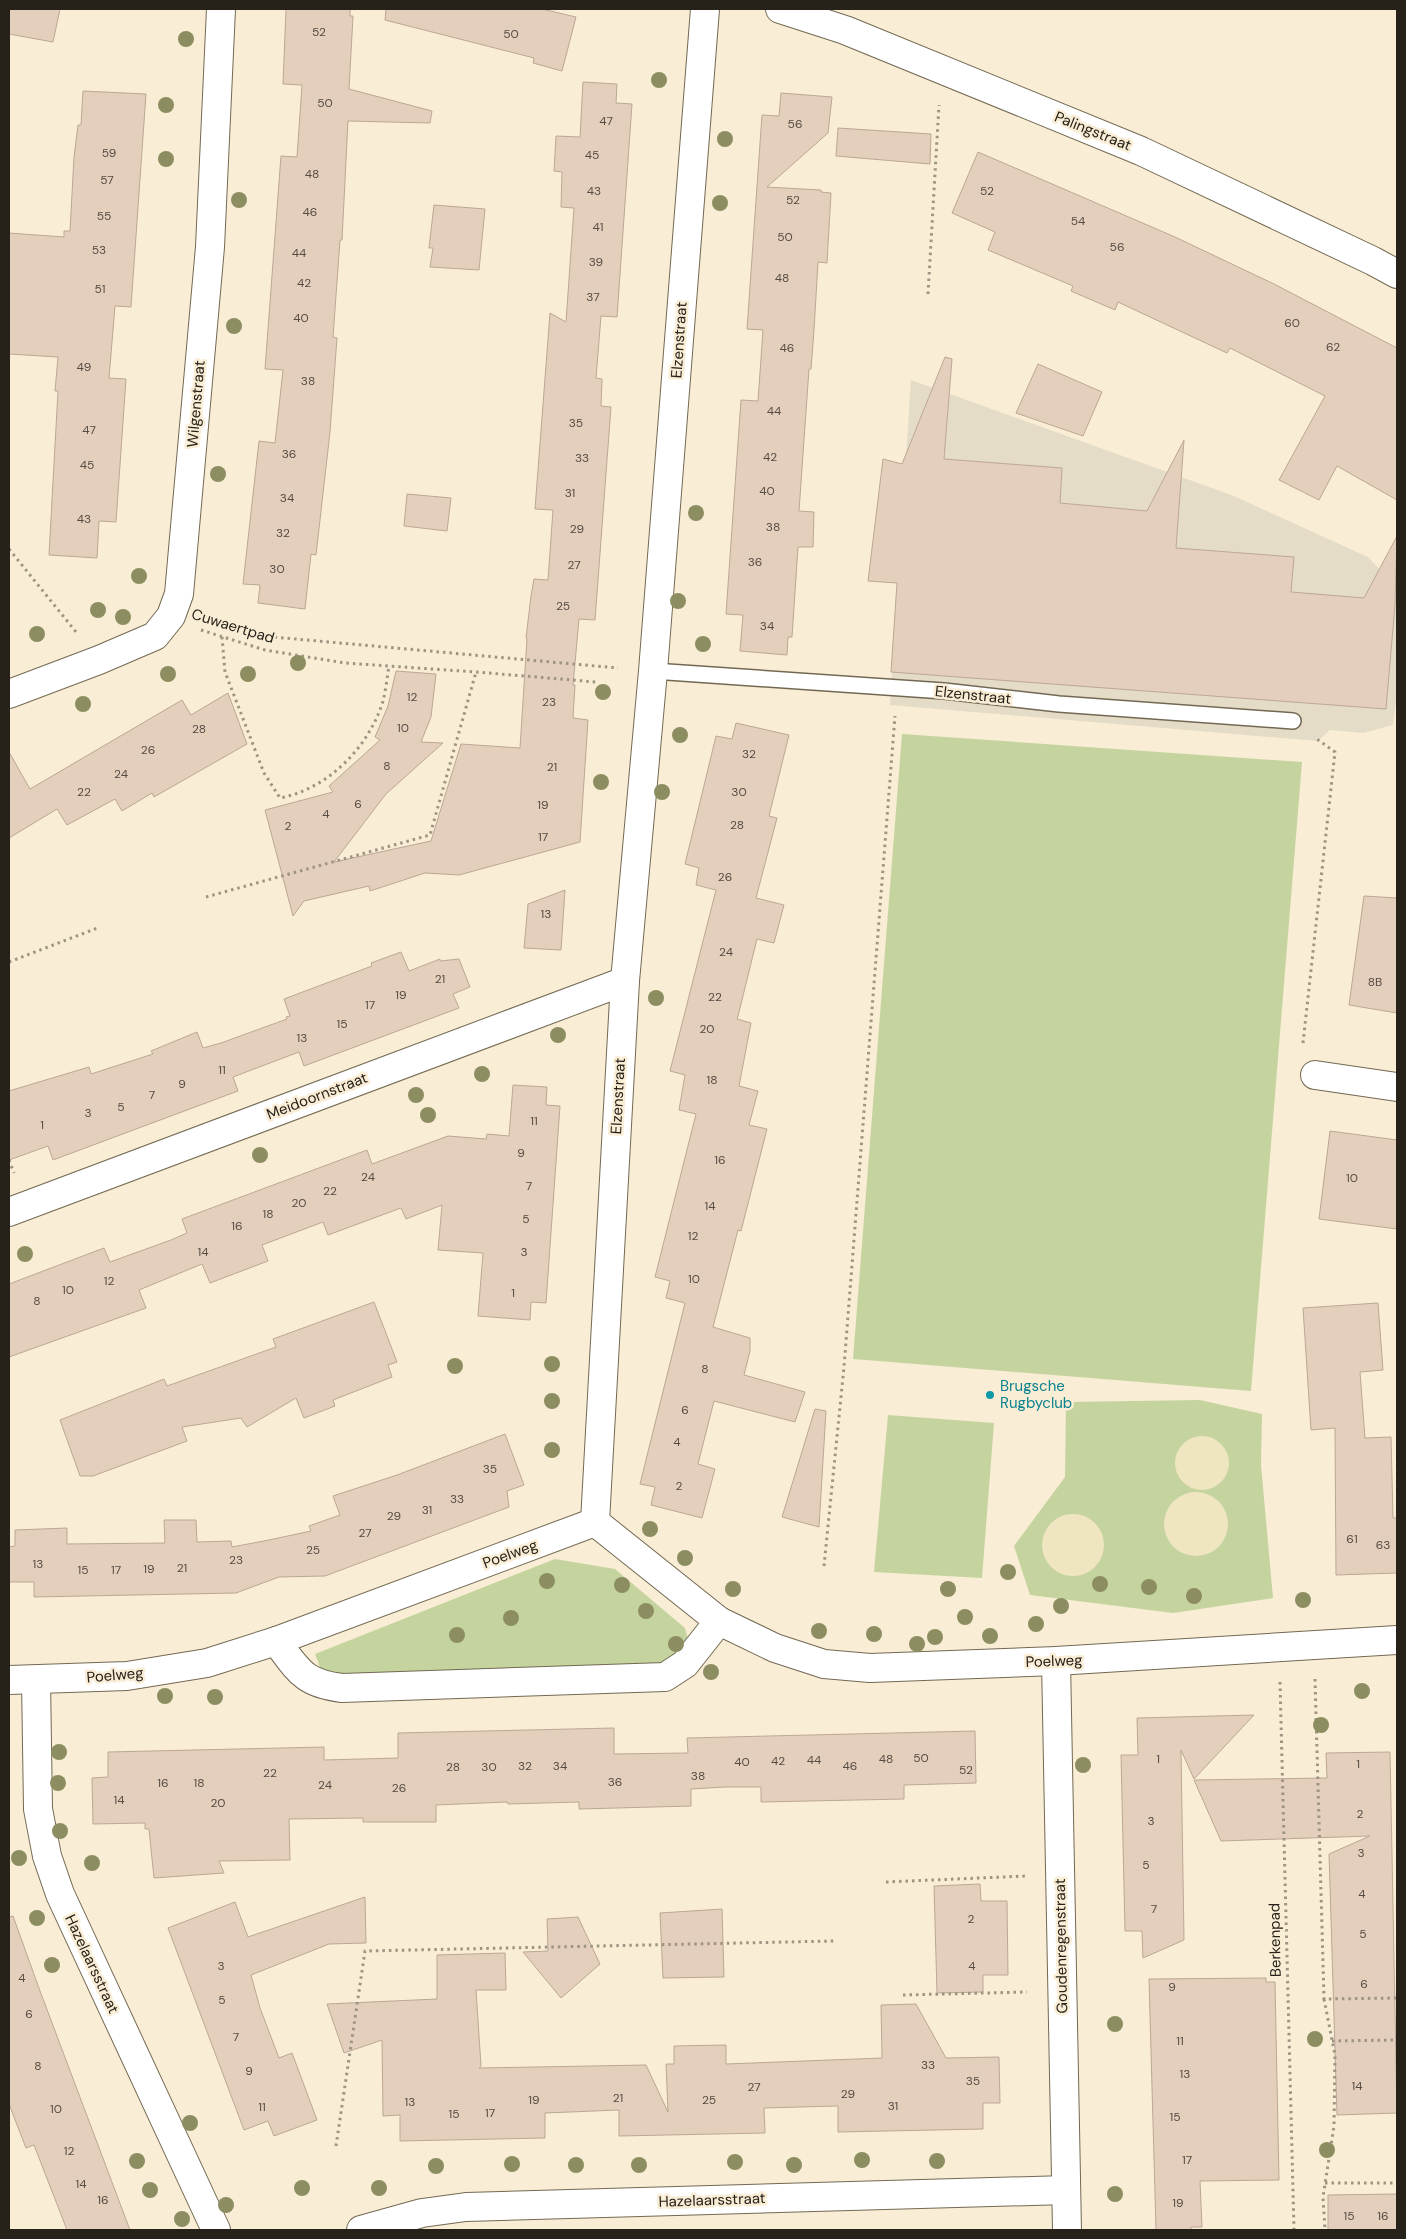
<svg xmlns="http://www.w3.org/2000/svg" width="1406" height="2239" viewBox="0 0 1406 2239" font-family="'DM Sans',sans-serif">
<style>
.industrial{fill:#e5dcc7}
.green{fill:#c5d49f}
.sand{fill:#efe5c0}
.building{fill:#e4cebc;stroke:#bca795}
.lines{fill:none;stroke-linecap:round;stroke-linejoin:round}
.lane-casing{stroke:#736953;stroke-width:18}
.street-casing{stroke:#736953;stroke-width:30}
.path{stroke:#9d9483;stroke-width:3;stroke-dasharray:2.5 4;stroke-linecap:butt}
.lane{stroke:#fff;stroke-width:15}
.street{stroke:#fff;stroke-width:28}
.tree{fill:#8c8d61}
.culture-dot{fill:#0f9aa8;stroke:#f9edd5;stroke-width:2}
.labels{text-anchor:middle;stroke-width:5;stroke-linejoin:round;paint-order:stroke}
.number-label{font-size:12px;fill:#564c42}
.street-label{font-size:15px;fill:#262119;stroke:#f9edd5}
.culture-label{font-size:15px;fill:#0d838f;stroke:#f9edd5;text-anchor:start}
</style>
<rect width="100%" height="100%" fill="#f9edd5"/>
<polygon class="industrial" points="911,380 1234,496 1368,557 1397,588 1397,692 1393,725 1363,733 1330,730 1318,741 890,705"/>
<g class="green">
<polygon points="902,734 1302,762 1251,1391 853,1359"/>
<polygon points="1200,1400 1262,1414 1261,1465 1273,1598 1173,1613 1030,1595 1014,1546 1065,1477 1066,1402"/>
<polygon points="888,1415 994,1423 982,1578 874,1572"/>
<polygon points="555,1559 615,1569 685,1628 688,1640 668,1660 656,1666 323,1675 315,1654"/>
</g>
<g class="sand">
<circle cx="1202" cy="1463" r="27"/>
<circle cx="1196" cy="1524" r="32"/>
<circle cx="1073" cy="1545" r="31"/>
</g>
<g class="building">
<polygon points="9,9 60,9 53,42 9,34"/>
<polygon points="286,9 350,9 350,16 353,16 349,89 432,111 430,123 348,121 342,240 340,240 333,337 337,338 330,432 316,555 311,554 305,609 258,603 260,585 243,584 259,441 275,443 283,370 265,369 281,156 297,157 302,85 283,84"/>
<polygon points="386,9 542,9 576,17 562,71 533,63 534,58 385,20"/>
<polygon points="583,82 617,84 616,103 632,104 617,317 601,316 596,378 602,379 601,406 611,407 595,620 579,619 573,685 575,685 573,718 588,720 580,842 459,875 425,873 370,891 369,886 304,901 293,916 265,810 333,792 329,786 380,740 375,737 388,706 396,671 436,674 431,717 421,742 443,743 386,794 334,862 431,841 461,744 520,748 527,639 526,638 531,596 534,579 548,580 553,510 535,509 550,313 566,322 574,208 561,207 562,172 554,171 556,136 580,137"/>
<polygon points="83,91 146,94 131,307 115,306 109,378 126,379 116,522 99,521 97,558 49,555 58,391 55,391 58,357 9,354 9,233 64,237 64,231 70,231 74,157 78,125 81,125"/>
<polygon points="781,93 832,97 828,133 767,187 821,190 821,192 831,193 827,263 818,262 814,330 811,369 809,369 799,511 814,512 813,547 798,547 792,637 788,637 787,655 740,651 743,615 726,614 741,400 758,401 763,330 747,329 762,115 779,116"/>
<polygon points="838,128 931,134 930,164 836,156"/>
<polygon points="978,152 1175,237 1274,284 1397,348 1397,500 1337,466 1319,500 1279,480 1325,396 1230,348 1227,353 1118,302 1115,310 1071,291 1073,286 988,250 995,232 952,213"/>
<polygon points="434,205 485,209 479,270 430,267 433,248 429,248"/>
<polygon points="945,357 952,359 944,459 1062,468 1060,503 1147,511 1184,440 1176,548 1294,557 1291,592 1364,598 1397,536 1395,605 1386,709 891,672 897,583 868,581 883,459 902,464"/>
<polygon points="1038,364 1102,392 1083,436 1016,413"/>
<polygon points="407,494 451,498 447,531 404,526"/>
<polygon points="228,693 247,744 154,797 152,793 122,811 115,799 67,825 57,809 9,838 9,752 30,789 182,700 191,715"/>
<polygon points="736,723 789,735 769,816 777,818 756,898 784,905 774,943 757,939 738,1016 737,1019 751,1023 739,1086 758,1091 749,1125 767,1129 741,1231 738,1230 713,1327 750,1338 750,1351 744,1375 805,1392 795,1422 714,1401 698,1464 715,1469 702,1518 651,1505 655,1487 640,1484 685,1303 666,1298 670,1281 655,1277 696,1114 679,1110 685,1075 670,1071 716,890 696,885 699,868 685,864 716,736 732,739"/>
<polygon points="565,890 561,950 524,948 528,904"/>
<polygon points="1364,896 1397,898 1397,1013 1349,1005"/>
<polygon points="401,952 409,971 440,959 440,961 459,959 470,987 453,994 459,1008 304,1066 299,1052 233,1077 238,1091 53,1160 48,1146 9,1160 9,1091 89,1067 91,1074 153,1054 151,1051 197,1032 203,1048 221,1043 287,1019 286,1017 290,1016 284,999 372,966 371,963"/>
<polygon points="513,1085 547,1087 546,1105 560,1106 546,1303 531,1302 530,1320 478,1316 483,1253 438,1250 442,1205 406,1219 401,1208 328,1235 323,1222 262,1245 268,1261 210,1283 202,1264 139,1290 146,1308 9,1357 9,1284 104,1248 110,1262 171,1240 187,1233 182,1219 367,1150 372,1164 448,1136 486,1139 487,1134 509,1136"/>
<polygon points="1330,1131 1397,1140 1397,1229 1319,1219"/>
<polygon points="374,1302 397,1362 388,1365 392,1377 333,1400 335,1406 304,1418 296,1398 247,1427 241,1418 182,1427 187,1441 93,1476 80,1476 60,1420 164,1379 167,1386 276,1347 273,1339"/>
<polygon points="1378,1303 1383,1370 1360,1372 1365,1438 1391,1437 1393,1518 1397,1518 1397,1573 1336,1575 1335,1428 1311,1430 1303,1308"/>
<polygon points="815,1409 826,1411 819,1527 782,1517"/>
<polygon points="505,1434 524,1485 507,1491 509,1507 325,1576 279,1577 236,1593 34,1597 34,1582 9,1582 9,1547 15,1546 15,1530 67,1528 67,1544 165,1543 164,1520 196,1520 197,1542 231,1541 232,1547 269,1540 311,1531 309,1526 340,1515 333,1496 397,1475"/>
<polygon points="1254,1715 1194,1779 1181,1750 1184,1940 1143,1958 1142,1931 1125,1931 1121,1755 1138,1755 1137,1718"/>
<polygon points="614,1728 614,1754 688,1753 687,1738 975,1731 976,1783 904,1785 904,1799 761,1802 761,1787 725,1787 691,1789 691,1806 579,1809 579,1802 508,1804 507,1802 436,1805 436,1822 363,1822 363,1818 289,1819 290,1860 219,1861 224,1873 154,1878 149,1829 145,1829 145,1823 93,1824 92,1778 108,1777 108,1752 324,1747 324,1760 398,1758 398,1733"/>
<polygon points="1390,1752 1397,2113 1337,2115 1329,1854 1370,1836 1221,1841 1194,1780 1327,1778 1326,1753"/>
<polygon points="980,1884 981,1901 1007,1901 1008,1975 983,1975 983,1992 937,1993 934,1886"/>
<polygon points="365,1897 366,1943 329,1944 251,1975 260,2008 279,2058 292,2053 317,2120 274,2136 268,2121 244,2130 168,1928 235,1902 248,1937"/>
<polygon points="722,1909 724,1977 663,1978 660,1913"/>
<polygon points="13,1916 40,1991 130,2230 67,2230 34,2145 26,2148 9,2104 9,1917"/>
<polygon points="578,1917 600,1964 561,1998 523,1952 548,1951 547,1919"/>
<polygon points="505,1953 506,1990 476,1990 481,2066 479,2068 646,2065 668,2112 666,2064 674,2064 674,2046 726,2045 726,2064 882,2058 881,2005 916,2004 946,2058 999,2057 1000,2103 983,2103 983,2129 838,2132 838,2106 764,2108 765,2133 619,2136 619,2110 545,2113 545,2138 400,2141 400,2115 383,2116 382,2040 344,2053 327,2004 437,1999 437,1955"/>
<polygon points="1266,1978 1266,1982 1275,1982 1279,2180 1200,2181 1202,2227 1191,2227 1191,2230 1156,2230 1149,1979"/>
<polygon points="1397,2194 1397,2230 1328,2230 1328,2195"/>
</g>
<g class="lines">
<defs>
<polyline id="lane" points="653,671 944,691 1059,704 1293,721"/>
<g id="street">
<polyline points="780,9 845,30 1141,151 1373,261 1397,274"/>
<polyline points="9,694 99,660 155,636 171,616 179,594 210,247 221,9"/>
<polyline points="1315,1075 1397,1087"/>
<polyline points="9,1212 625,981"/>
<polyline points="595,1522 625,981 653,671 705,9"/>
<polyline points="595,1522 719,1621"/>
<polyline points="276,1641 595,1522"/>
<polyline points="1056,1661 1067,2230"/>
<path d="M 9,1680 L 127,1676 L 207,1663 L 276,1641 C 299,1671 303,1683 342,1688 L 665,1677 L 685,1664 L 719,1621 L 775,1648 L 824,1664 L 870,1668 L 1056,1661 L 1397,1640"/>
<polyline points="36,1680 38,1809 47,1856 60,1894 216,2230"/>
<polyline points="361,2230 422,2213 466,2207 1066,2190"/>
</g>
</defs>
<use href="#lane" class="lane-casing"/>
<use href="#street" class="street-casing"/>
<g class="path">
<polyline points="928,294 939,105"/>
<polyline points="9,549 76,632"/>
<polyline points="206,618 262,636 618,668"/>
<polyline points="201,630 265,650 345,663 476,672 596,682"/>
<path d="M 222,637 L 225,672 L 264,773 L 280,798 C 328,789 369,747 383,701 C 386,690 387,677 389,666"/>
<polyline points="206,897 430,835 476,672"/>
<polyline points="9,962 100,927"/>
<polyline points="1303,1043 1335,752 1314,737"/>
<polyline points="9,1160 14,1173"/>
<polyline points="824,1566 844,1367 895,716"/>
<polyline points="1315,1679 1324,1999 1397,1998"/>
<polyline points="1280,1682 1294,2230"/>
<polyline points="886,1882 1026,1876"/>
<polyline points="903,1995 1027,1992"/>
<polyline points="1324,1999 1335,2055 1334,2126 1323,2197 1325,2230"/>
<polyline points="1332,2041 1397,2040"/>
<polyline points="336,2146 365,1951 834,1941"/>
<polyline points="1325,2183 1397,2183"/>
</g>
<use href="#lane" class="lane"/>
<use href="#street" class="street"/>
</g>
<g class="tree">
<circle cx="186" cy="39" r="8"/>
<circle cx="659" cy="80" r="8"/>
<circle cx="166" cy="105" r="8"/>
<circle cx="725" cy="139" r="8"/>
<circle cx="166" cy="159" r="8"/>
<circle cx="239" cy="200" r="8"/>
<circle cx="720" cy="203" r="8"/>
<circle cx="234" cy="326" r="8"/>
<circle cx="218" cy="474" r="8"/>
<circle cx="696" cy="513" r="8"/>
<circle cx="139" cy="576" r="8"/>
<circle cx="678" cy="601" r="8"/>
<circle cx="98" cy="610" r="8"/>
<circle cx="123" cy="617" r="8"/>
<circle cx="37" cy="634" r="8"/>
<circle cx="703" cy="644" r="8"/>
<circle cx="298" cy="663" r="8"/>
<circle cx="168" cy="674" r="8"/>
<circle cx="248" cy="674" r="8"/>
<circle cx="603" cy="692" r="8"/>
<circle cx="83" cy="704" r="8"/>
<circle cx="680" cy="735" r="8"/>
<circle cx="601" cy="782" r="8"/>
<circle cx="662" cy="792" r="8"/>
<circle cx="656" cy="998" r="8"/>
<circle cx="558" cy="1035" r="8"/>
<circle cx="482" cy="1074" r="8"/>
<circle cx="416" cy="1095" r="8"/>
<circle cx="428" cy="1115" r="8"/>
<circle cx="260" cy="1155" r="8"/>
<circle cx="25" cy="1254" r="8"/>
<circle cx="552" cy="1364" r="8"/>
<circle cx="455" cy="1366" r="8"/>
<circle cx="552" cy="1401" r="8"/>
<circle cx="552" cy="1450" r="8"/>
<circle cx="650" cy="1529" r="8"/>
<circle cx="685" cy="1558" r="8"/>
<circle cx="1008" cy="1572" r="8"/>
<circle cx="547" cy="1581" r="8"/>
<circle cx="1100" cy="1584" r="8"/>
<circle cx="622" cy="1585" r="8"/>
<circle cx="1149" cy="1587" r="8"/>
<circle cx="733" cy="1589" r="8"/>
<circle cx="948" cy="1589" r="8"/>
<circle cx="1194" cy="1596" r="8"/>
<circle cx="1303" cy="1600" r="8"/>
<circle cx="1061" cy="1606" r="8"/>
<circle cx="646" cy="1611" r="8"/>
<circle cx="965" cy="1617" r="8"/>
<circle cx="511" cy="1618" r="8"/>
<circle cx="1036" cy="1624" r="8"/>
<circle cx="819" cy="1631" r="8"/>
<circle cx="874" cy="1634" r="8"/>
<circle cx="457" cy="1635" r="8"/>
<circle cx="990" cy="1636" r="8"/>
<circle cx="935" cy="1637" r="8"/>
<circle cx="676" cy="1644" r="8"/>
<circle cx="917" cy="1644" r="8"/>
<circle cx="711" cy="1672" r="8"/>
<circle cx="1362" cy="1691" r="8"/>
<circle cx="165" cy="1696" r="8"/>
<circle cx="215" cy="1697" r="8"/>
<circle cx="1321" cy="1725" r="8"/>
<circle cx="59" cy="1752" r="8"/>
<circle cx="1083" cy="1765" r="8"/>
<circle cx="58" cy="1783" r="8"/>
<circle cx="60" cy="1831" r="8"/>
<circle cx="19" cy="1858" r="8"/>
<circle cx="92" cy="1863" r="8"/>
<circle cx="37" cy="1918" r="8"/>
<circle cx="52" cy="1965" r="8"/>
<circle cx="1115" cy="2024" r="8"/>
<circle cx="1315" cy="2039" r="8"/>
<circle cx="190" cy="2123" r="8"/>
<circle cx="1327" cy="2150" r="8"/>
<circle cx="862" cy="2160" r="8"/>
<circle cx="137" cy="2161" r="8"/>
<circle cx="937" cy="2161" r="8"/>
<circle cx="735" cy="2162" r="8"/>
<circle cx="512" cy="2164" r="8"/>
<circle cx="576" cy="2165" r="8"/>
<circle cx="639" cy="2165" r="8"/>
<circle cx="794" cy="2165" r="8"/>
<circle cx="436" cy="2166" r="8"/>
<circle cx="302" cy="2188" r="8"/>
<circle cx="379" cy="2188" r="8"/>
<circle cx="150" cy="2190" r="8"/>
<circle cx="1115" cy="2194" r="8"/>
<circle cx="226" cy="2205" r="8"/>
<circle cx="182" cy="2219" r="8"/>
</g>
<circle class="culture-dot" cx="990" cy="1395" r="5"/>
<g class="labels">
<g class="number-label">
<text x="319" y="36">52</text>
<text x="511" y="38">50</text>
<text x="325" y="107">50</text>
<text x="606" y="125">47</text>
<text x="795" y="128">56</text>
<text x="109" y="157">59</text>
<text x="592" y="159">45</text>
<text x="312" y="178">48</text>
<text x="107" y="184">57</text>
<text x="594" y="195">43</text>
<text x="987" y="195">52</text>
<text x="793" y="204">52</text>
<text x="310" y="216">46</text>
<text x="104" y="220">55</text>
<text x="1078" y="225">54</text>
<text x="598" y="231">41</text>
<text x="785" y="241">50</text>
<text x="1117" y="251">56</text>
<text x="99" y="254">53</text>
<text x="299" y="257">44</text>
<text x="596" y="266">39</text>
<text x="782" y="282">48</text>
<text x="304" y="287">42</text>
<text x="100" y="293">51</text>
<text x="593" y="301">37</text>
<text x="301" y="322">40</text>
<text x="1292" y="327">60</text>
<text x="1333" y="351">62</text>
<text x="787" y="352">46</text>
<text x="84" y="371">49</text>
<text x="308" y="385">38</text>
<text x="774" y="415">44</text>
<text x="576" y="427">35</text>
<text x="89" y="434">47</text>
<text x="289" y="458">36</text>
<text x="770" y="461">42</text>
<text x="582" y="462">33</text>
<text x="87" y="469">45</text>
<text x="767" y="495">40</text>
<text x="570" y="497">31</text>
<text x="287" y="502">34</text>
<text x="84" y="523">43</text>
<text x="773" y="531">38</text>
<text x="577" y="533">29</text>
<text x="283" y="537">32</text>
<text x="755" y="566">36</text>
<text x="574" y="569">27</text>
<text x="277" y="573">30</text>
<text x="563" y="610">25</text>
<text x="767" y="630">34</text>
<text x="412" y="701">12</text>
<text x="549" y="706">23</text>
<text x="403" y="732">10</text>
<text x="199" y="733">28</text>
<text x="148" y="754">26</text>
<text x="749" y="758">32</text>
<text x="387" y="770">8</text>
<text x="552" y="771">21</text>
<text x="121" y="778">24</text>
<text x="84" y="796">22</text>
<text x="739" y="796">30</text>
<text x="358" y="808">6</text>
<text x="543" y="809">19</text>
<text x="326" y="818">4</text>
<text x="737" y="829">28</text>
<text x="288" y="830">2</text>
<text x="543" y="841">17</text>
<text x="725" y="881">26</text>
<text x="546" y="918">13</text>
<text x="726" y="956">24</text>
<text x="440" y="983">21</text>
<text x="1375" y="986">8B</text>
<text x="401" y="999">19</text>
<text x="715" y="1001">22</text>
<text x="370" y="1009">17</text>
<text x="342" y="1028">15</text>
<text x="707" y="1033">20</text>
<text x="302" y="1042">13</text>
<text x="222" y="1074">11</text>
<text x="712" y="1084">18</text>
<text x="182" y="1088">9</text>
<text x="152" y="1099">7</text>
<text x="121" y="1111">5</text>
<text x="88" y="1117">3</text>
<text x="534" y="1125">11</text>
<text x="42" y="1129">1</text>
<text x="521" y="1157">9</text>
<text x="720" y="1164">16</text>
<text x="368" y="1181">24</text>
<text x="1352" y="1182">10</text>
<text x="529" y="1190">7</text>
<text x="330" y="1195">22</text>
<text x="299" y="1207">20</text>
<text x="710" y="1210">14</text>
<text x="268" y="1218">18</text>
<text x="526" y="1223">5</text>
<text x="237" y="1230">16</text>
<text x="693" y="1240">12</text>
<text x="203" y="1256">14</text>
<text x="524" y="1256">3</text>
<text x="694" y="1283">10</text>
<text x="109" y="1285">12</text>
<text x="68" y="1294">10</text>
<text x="513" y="1297">1</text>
<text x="37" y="1305">8</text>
<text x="705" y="1373">8</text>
<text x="685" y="1414">6</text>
<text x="677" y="1446">4</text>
<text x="490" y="1473">35</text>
<text x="679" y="1490">2</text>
<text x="457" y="1503">33</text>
<text x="427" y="1514">31</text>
<text x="394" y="1520">29</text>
<text x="365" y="1537">27</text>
<text x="1352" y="1543">61</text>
<text x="1383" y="1549">63</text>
<text x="313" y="1554">25</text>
<text x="236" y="1564">23</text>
<text x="38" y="1568">13</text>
<text x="182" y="1572">21</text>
<text x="149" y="1573">19</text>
<text x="83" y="1574">15</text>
<text x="116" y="1574">17</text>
<text x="921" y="1762">50</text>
<text x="886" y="1763">48</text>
<text x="1158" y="1763">1</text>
<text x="814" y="1764">44</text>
<text x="778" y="1765">42</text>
<text x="742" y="1766">40</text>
<text x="1358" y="1768">1</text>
<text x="525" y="1770">32</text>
<text x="560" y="1770">34</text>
<text x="850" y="1770">46</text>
<text x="453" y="1771">28</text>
<text x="489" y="1771">30</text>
<text x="966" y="1774">52</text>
<text x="270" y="1777">22</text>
<text x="698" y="1780">38</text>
<text x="615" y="1786">36</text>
<text x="163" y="1787">16</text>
<text x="199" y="1787">18</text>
<text x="325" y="1789">24</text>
<text x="399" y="1792">26</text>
<text x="119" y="1804">14</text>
<text x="218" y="1807">20</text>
<text x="1360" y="1818">2</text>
<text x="1151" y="1825">3</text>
<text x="1361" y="1857">3</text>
<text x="1146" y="1869">5</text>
<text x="1362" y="1898">4</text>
<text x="1154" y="1913">7</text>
<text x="971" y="1923">2</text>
<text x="1363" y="1938">5</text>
<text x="221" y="1970">3</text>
<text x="972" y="1970">4</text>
<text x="22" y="1982">4</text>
<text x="1364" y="1988">6</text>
<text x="1172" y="1991">9</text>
<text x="222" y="2004">5</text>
<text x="29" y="2018">6</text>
<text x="236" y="2041">7</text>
<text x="1180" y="2045">11</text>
<text x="928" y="2069">33</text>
<text x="38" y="2070">8</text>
<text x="249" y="2075">9</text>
<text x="1185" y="2078">13</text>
<text x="973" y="2085">35</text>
<text x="1357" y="2090">14</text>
<text x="754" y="2091">27</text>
<text x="848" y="2098">29</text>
<text x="618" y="2102">21</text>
<text x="534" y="2104">19</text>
<text x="709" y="2104">25</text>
<text x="410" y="2106">13</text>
<text x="893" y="2110">31</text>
<text x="262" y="2111">11</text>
<text x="56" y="2113">10</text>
<text x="490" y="2117">17</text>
<text x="454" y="2118">15</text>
<text x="1175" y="2121">15</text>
<text x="69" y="2155">12</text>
<text x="1187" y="2164">17</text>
<text x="81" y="2188">14</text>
<text x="103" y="2204">16</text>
<text x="1178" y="2207">19</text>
<text x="1349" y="2220">15</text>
<text x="1383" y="2220">16</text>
</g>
<g class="street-label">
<text transform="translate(1093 131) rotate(22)" y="5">Palingstraat</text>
<text transform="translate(679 340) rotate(-86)" y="5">Elzenstraat</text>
<text transform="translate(196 404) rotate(-85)" y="5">Wilgenstraat</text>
<text transform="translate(233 626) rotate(17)" y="5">Cuwaertpad</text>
<text transform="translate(973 695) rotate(6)" y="5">Elzenstraat</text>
<text transform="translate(317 1096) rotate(-21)" y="5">Meidoornstraat</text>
<text transform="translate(618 1096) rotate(-87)" y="5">Elzenstraat</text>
<text transform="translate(510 1554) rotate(-20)" y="5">Poelweg</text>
<text transform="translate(1054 1661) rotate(-2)" y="5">Poelweg</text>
<text transform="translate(115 1675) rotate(-5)" y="5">Poelweg</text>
<text transform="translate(1275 1940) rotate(-91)" y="5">Berkenpad</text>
<text transform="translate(1061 1946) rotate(-91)" y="5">Goudenregenstraat</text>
<text transform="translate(92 1964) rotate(65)" y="5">Hazelaarsstraat</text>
<text transform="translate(712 2200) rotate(-2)" y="5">Hazelaarsstraat</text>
</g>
<g class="culture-label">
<text x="1000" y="1391">Brugsche<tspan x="1000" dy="17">Rugbyclub</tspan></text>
</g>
</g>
<rect width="1406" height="2239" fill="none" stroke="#262119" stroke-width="20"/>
</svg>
